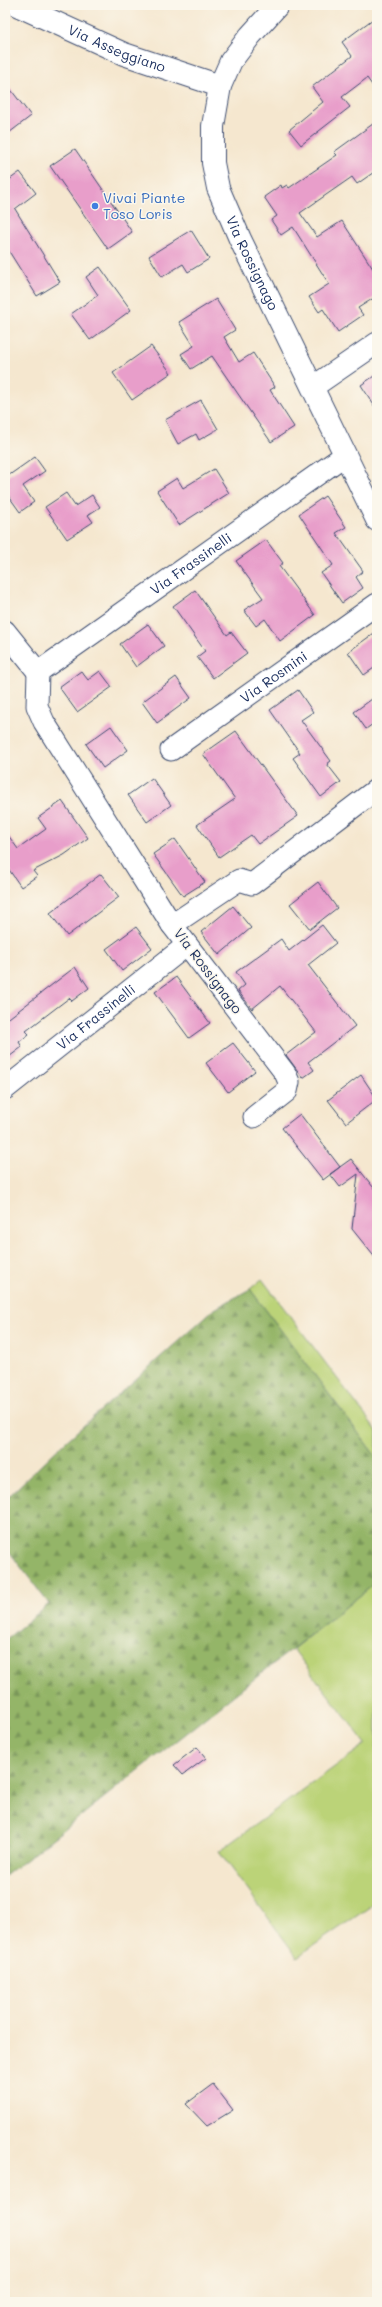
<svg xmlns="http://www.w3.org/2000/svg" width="382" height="2307" viewBox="0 0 382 2307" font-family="Mali,sans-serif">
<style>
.green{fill:#bbd378;stroke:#6b816b}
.forest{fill:url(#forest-firs);stroke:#587263}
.building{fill:#e89eca}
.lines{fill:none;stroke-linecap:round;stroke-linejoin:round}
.minor-casing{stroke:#3c4b6f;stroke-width:23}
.tertiary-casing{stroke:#3c4b6f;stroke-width:24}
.minor{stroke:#fff;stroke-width:21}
.tertiary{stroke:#fff;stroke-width:22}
.shop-dot{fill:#3f7fe0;stroke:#fbf7ec;stroke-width:1.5}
.labels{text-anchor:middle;stroke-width:3;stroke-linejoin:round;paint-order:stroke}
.street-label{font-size:14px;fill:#1b2f5e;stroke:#fbf7ec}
.shop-label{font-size:14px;fill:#366cbe;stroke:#fbf7ec;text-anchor:start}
</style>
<defs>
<pattern id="forest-firs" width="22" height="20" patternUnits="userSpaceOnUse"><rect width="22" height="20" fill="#94b568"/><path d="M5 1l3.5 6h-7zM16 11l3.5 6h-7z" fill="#789459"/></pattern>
</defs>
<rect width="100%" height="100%" fill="#fbf7ec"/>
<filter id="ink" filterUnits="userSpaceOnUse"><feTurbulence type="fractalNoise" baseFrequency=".025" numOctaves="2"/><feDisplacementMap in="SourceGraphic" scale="8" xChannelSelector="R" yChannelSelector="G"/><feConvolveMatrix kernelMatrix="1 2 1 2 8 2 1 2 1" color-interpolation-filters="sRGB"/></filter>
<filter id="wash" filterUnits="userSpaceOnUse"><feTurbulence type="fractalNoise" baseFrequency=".012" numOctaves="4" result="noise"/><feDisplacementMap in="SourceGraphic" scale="16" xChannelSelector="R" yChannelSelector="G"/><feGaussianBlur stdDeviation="0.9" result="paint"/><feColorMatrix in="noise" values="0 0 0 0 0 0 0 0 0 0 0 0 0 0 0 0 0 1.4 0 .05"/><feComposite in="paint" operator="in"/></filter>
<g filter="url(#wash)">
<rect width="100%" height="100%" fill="#f5e7cf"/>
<g class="green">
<polygon points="262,1279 377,1431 377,1458 250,1289"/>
<polygon points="377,1582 377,1902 297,1957 219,1851 366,1744 293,1649"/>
</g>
<polygon class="forest" points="250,1289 377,1458 377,1582 5,1876 5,1640 49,1604 5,1546 5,1500 63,1444 213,1310"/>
<g id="blocks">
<g class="building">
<polygon points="377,16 377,92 367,78 342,97 350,107 301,145 289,130 323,102 312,87 352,56 342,42"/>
<polygon points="5,82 31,116 5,136"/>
<polygon points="377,121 377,170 357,184 352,177 300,213 317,237 342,221 377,275 377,296 358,308 363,315 338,332 323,309 319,312 309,297 329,284 293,227 281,235 271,220 277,216 264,197 281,185 282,188 287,185 289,188 337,155 334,152"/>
<polygon points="75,149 132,232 108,249 50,166"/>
<polygon points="20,172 36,193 15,209 60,282 37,296 5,245 5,183"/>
<polygon points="191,230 209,259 188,272 183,264 162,277 149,256"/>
<polygon points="100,267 131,310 90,340 71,314 98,295 86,277"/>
<polygon points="216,299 235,330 224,337 239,362 253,353 275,387 270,390 294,427 271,442 212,356 191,369 181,354 194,346 179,322"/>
<polygon points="151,346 171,373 132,400 113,373"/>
<polygon points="377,374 377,410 361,385"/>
<polygon points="201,400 218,429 199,440 196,434 178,444 165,420"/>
<polygon points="35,457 45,471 23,486 34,502 20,512 5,491 5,478"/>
<polygon points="214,469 229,493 179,525 157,491 177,478 183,488"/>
<polygon points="66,493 75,506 92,495 100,507 88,515 93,522 67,539 45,507"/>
<polygon points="325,496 346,527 336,533 363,571 356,577 363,588 342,603 321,573 333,565 299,514"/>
<polygon points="266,540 283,563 279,566 315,615 280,641 265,619 256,626 244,610 263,598 236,561"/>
<polygon points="195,590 227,635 231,632 247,653 213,678 197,657 205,651 173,606"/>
<polygon points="148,624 164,646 136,667 120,644"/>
<polygon points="377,631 377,666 364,675 348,652"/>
<polygon points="81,671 88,680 100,671 112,687 77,712 59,687"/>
<polygon points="176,677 191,698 157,723 142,702"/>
<polygon points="298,690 313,712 301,720 331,761 327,764 341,782 321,797 293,758 300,753 270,710"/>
<polygon points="372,699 377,706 377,721 366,729 354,712"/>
<polygon points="111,726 128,750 103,768 86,744"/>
<polygon points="236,731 298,816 258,844 251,835 219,857 197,825 235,799 203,754"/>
<polygon points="152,778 171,805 147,822 128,795"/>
<polygon points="62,801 88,838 64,855 33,871 37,876 21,887 5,864 5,831 18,849 46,829 38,818"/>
<polygon points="175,839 205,882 183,896 153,854"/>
<polygon points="101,874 119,897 67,936 50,913"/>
<polygon points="318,882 337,908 310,929 290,904"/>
<polygon points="233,906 251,928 219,955 201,932"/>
<polygon points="322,925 336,943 308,965 355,1026 308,1062 314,1070 303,1078 286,1055 316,1032 280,986 252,1009 238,991 245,985 236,972 281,939 289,951"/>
<polygon points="136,927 152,948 122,971 106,949"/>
<polygon points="75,967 89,988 72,1001 69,998 26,1031 29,1034 19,1042 22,1047 5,1060 5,1021"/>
<polygon points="176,977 210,1023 189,1038 155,992"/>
<polygon points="233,1043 255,1071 228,1092 206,1063"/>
<polygon points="361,1075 377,1099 346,1123 328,1100"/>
<polygon points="300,1114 340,1167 323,1180 282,1128"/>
<polygon points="351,1159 377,1192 377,1260 352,1229 358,1174 340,1187 330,1174"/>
<polygon points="197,1747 206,1758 183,1775 174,1765"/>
<polygon points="213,2084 233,2110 207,2126 186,2104"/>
</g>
</g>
</g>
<g filter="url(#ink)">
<use href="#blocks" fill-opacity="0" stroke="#3c4b6f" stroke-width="1"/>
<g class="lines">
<defs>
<g id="minor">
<polyline points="313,387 377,343"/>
<path id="s1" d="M 5,631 L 38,672 L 345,455"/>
<polyline points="38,672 37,706 44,722 172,925"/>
<path id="s2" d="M 171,750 L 377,604"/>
<path id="s3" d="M 5,1089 L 187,945"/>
<polyline points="254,1117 287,1091 289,1082 285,1073 172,925 239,880 252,884 377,789"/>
</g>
<g id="tertiary">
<path id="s4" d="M 17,5 L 124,54 L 220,86"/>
<path id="s5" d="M 278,5 L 250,36 L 231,61 L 220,86 L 213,126 L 213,163 L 218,188 L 240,239 L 377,520"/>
</g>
</defs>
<use href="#minor" class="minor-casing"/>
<use href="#tertiary" class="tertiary-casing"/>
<use href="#minor" class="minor"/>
<use href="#tertiary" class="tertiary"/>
</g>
</g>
<circle class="shop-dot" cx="95" cy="206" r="4"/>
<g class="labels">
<g class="street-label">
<text dy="5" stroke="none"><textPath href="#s4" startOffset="109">Via Asseggiano</textPath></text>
<text dy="5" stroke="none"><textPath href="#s5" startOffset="286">Via Rossignago</textPath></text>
<text dy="5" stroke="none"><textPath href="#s1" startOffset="240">Via Frassinelli</textPath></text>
<text dy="5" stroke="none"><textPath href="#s2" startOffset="126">Via Rosmini</textPath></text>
<text transform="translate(208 971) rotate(53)" y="5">Via Rossignago</text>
<text dy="5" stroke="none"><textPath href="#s3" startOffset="116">Via Frassinelli</textPath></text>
</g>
<g class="shop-label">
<text x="103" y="203">Vivai Piante<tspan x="103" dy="16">Toso Loris</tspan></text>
</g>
</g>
<rect width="382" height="2307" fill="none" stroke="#fbf7ec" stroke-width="20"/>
</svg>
